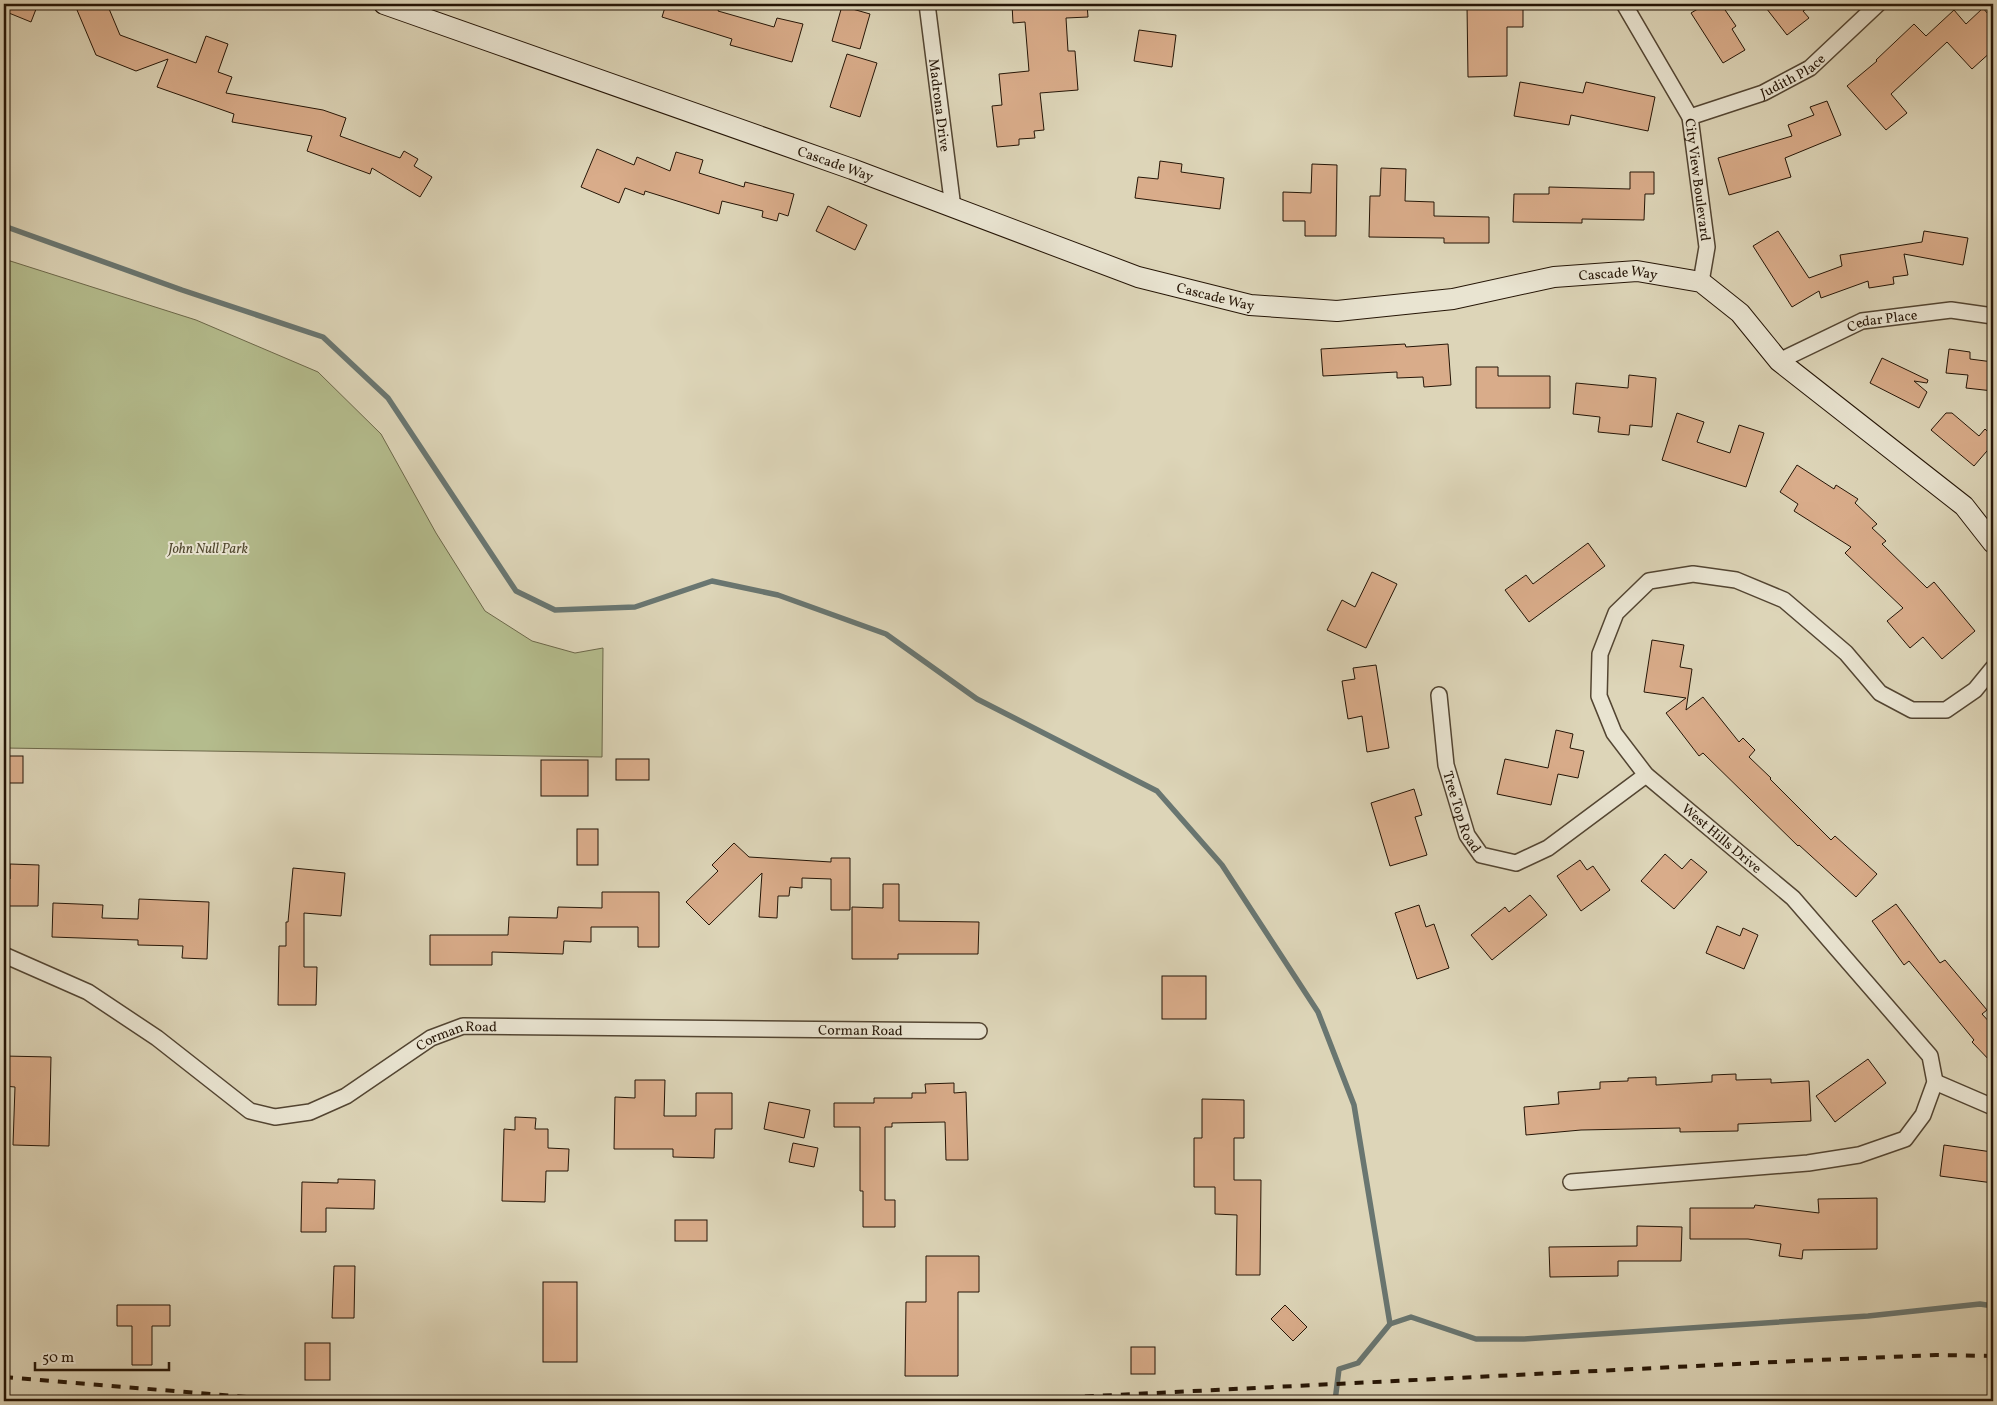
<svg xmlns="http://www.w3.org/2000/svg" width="1997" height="1405" viewBox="0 0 1997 1405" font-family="Vollkorn,serif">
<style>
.green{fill:#b4bc8d;stroke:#6c684a}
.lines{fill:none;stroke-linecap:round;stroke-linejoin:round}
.stream{stroke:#697671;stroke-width:5.5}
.building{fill:#d9ac8a;stroke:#251506}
.street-casing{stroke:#534532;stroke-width:18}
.secondary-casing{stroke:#251506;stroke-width:22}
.street{stroke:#e9e4d1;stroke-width:15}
.secondary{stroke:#e9e4d1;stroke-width:20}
.rail{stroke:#251506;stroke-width:4;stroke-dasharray:9 9;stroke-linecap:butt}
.labels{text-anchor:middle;stroke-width:4;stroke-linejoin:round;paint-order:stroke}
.street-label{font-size:14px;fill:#251506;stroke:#e9e4d1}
.park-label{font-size:14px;font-style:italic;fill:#50472e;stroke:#e9e4d1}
</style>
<rect width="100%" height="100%" fill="#ddd5b8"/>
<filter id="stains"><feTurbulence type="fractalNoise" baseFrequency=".004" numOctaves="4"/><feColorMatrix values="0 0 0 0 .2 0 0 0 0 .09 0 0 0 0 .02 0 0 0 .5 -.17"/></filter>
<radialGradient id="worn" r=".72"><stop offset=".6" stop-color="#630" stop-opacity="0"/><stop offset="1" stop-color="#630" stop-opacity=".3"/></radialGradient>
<polygon class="green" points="4,259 196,320 318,372 381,434 436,533 485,611 532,641 575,653 603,648 602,757 4,748"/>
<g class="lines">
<g class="stream">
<polyline points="4,226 182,290 323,337 388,398 516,591 555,610 635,607 712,581 778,595 886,634 977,699 1157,791 1222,865 1318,1012 1354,1105 1390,1324"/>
<polyline points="1335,1401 1339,1369 1358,1363 1390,1324 1411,1317 1476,1339 1524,1339 1868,1316 1980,1304 1993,1306"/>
</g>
</g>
<g class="building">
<polygon points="4,4 38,4 31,22 4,11"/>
<polygon points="92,4 107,4 120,35 196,63 206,36 228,44 218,72 232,77 226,93 323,110 346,118 340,136 400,158 404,151 418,159 414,166 432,177 420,197 372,168 370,174 307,151 312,136 232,122 234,114 157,87 168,59 136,71 96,55 77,10"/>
<polygon points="666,4 720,4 718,11 774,27 777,18 803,24 792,62 730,45 732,39 662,17"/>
<polygon points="1012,4 1087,4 1088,17 1066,18 1068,51 1075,51 1078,90 1040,93 1044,130 1034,131 1035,138 1019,139 1019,145 997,147 992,106 1002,105 999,74 1029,71 1025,22 1013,23"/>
<polygon points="1706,4 1721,4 1736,26 1732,29 1745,50 1723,63 1691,13"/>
<polygon points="1763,4 1815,4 1803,11 1809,18 1787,35"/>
<polygon points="1523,5 1523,27 1507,27 1507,76 1468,77 1467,6"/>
<polygon points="842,6 870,14 860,49 832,41"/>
<polygon points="1983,8 1993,20 1993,50 1972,69 1947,42 1891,94 1907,113 1886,130 1847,86 1877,61 1876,60 1914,24 1926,36 1954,10 1966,24"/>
<polygon points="1139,30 1176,35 1172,67 1134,61"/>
<polygon points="847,54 877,63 860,117 830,107"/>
<polygon points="1520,82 1583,93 1586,82 1655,97 1648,131 1571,115 1569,125 1514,116"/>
<polygon points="1827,101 1841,135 1785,158 1791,177 1729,195 1718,158 1792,136 1788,125 1814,115 1810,107"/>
<polygon points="597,149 634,165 637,157 670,171 676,152 703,160 699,173 744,187 745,182 794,194 788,216 779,213 777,221 762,217 763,211 722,201 719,214 645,191 644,195 625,188 619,203 581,187"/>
<polygon points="1160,161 1182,164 1181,172 1224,178 1220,209 1135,198 1138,177 1158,179"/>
<polygon points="1312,164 1337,165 1336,236 1305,236 1305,221 1283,221 1283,192 1311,193"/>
<polygon points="1381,168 1406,169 1405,201 1434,202 1434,216 1489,217 1489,243 1444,243 1444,238 1369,237 1370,196 1380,196"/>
<polygon points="1630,172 1654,172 1654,194 1645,194 1644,220 1582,219 1582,223 1513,222 1514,194 1549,194 1549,187 1630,189"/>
<polygon points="828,206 867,225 855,250 816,231"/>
<polygon points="1778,231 1809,278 1842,266 1840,255 1922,242 1924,231 1968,238 1963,265 1904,254 1908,275 1893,277 1894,284 1869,288 1868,281 1821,298 1819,291 1792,307 1753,246"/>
<polygon points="1405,344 1406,347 1448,344 1451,385 1424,387 1423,377 1397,378 1397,372 1323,376 1321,349"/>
<polygon points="1949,349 1970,352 1970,359 1993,362 1993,391 1966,388 1968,375 1946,373"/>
<polygon points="1882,358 1928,380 1927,383 1914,381 1927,392 1919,408 1870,383"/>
<polygon points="1476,367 1498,367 1498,376 1550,376 1550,408 1476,408"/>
<polygon points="1629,375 1656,378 1652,427 1630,425 1629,435 1598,432 1600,417 1573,414 1576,383 1628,388"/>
<polygon points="1677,413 1704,422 1697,442 1730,453 1739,425 1764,433 1746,487 1662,460"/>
<polygon points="1946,413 1952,413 1979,436 1985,429 1993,437 1993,444 1974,466 1931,430"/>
<polygon points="1797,465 1834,489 1836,485 1858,499 1855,503 1877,524 1872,528 1886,541 1882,544 1927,588 1934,582 1975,631 1942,659 1923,637 1910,648 1887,621 1903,608 1845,553 1851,547 1794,511 1798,504 1780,492"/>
<polygon points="1588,543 1605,566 1529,622 1505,590 1526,575 1533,584"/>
<polygon points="1372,572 1397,584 1366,648 1327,630 1342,600 1355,607"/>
<polygon points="1652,640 1684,645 1680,667 1692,669 1686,710 1703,697 1739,742 1743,738 1755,750 1749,757 1771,778 1770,779 1831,840 1835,836 1877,874 1856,897 1799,845 1798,846 1703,753 1699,756 1666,713 1686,698 1644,692"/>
<polygon points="1376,665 1389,748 1367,752 1362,716 1348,719 1342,681 1355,679 1353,668"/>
<polygon points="1556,730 1573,734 1570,748 1584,751 1578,778 1558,774 1551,805 1497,794 1505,759 1548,768"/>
<rect x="4" y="756" width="19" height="27"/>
<rect x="616" y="759" width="33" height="21"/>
<rect x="541" y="760" width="47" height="36"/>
<polygon points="1414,789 1422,815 1415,817 1427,855 1390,866 1371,803"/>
<rect x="577" y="829" width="21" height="36"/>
<polygon points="734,843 749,857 831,862 831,858 850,858 850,910 831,910 831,879 802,878 802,888 790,887 789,896 778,896 777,918 759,917 762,873 709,925 686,902 718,871 712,865"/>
<polygon points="1665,854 1682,869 1691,859 1707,872 1674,909 1641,881"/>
<polygon points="1580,860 1587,870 1593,866 1610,890 1581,911 1557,876"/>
<polygon points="10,864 39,865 38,906 4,906 4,879 10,879"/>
<polygon points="293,868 345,873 341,916 304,913 304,967 317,967 316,1005 278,1005 279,946 286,946 286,922 288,922"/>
<polygon points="883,884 899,884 899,921 979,922 978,954 898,954 898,959 852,959 852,907 883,908"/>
<polygon points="602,892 659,892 659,947 638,947 638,927 591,927 591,942 564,941 563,954 492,952 492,965 430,965 430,935 508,935 509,917 557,918 558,907 602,908"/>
<polygon points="1530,895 1547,915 1492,960 1471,935 1505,907 1509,912"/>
<polygon points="139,899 209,902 207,959 182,958 183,946 138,945 138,940 52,937 53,903 103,905 102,918 138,919"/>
<polygon points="1896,904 1940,963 1945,960 1987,1010 1982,1014 1993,1026 1993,1064 1972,1042 1974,1040 1909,961 1904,965 1872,921"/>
<polygon points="1419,905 1426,927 1434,924 1449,968 1417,979 1395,913"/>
<polygon points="1717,926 1740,936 1743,928 1758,935 1744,969 1706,953"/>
<rect x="1162" y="976" width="44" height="43"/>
<polygon points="4,1056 51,1057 49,1146 13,1145 15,1087 4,1086"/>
<polygon points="1868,1059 1886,1083 1835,1122 1816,1096"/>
<polygon points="1736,1074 1736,1080 1771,1079 1771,1083 1809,1081 1811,1121 1738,1124 1738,1131 1680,1132 1680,1128 1581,1130 1526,1135 1524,1107 1559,1104 1558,1092 1600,1089 1600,1082 1628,1081 1628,1078 1656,1077 1656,1085 1712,1082 1712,1075"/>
<polygon points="635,1080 665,1080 664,1116 696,1116 696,1093 732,1093 732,1129 715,1129 714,1158 673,1157 673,1149 614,1149 615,1097 635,1098"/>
<polygon points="954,1083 954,1093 966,1092 968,1160 946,1160 945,1122 892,1123 892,1127 885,1127 885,1200 895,1200 895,1227 863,1227 863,1191 860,1191 860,1127 834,1127 834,1103 874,1103 874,1098 912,1098 912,1093 926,1093 925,1084"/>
<polygon points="1202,1099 1244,1100 1244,1138 1234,1138 1234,1180 1261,1180 1260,1275 1236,1275 1237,1215 1215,1214 1215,1187 1194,1187 1194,1138 1202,1138"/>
<polygon points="769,1102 810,1110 804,1138 764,1129"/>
<polygon points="515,1117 536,1118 535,1129 548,1129 548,1148 569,1149 568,1171 546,1171 545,1202 502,1201 504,1129 515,1130"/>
<polygon points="793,1143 818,1148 814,1167 789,1162"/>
<polygon points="1944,1145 1992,1152 1993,1183 1940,1176"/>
<polygon points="338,1179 375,1180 374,1209 326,1208 326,1232 301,1232 302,1182 338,1183"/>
<polygon points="1877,1198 1877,1249 1803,1250 1802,1259 1779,1256 1781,1244 1748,1239 1690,1239 1690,1208 1754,1208 1755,1205 1819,1213 1818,1199"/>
<rect x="675" y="1220" width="32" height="21"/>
<polygon points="1637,1226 1682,1227 1681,1261 1618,1261 1618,1276 1550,1277 1549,1247 1637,1246"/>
<polygon points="926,1256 979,1256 979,1292 958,1292 958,1376 905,1376 906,1302 926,1302"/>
<polygon points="334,1266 355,1266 354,1318 332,1318"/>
<rect x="543" y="1282" width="34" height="80"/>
<polygon points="117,1305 170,1305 170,1326 152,1326 152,1365 132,1365 132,1326 117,1326"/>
<polygon points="1285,1305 1307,1327 1293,1341 1271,1319"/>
<rect x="305" y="1343" width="25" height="37"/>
<rect x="1131" y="1347" width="24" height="27"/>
</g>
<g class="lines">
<defs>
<g id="street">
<path id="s1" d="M 927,4 L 953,208"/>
<path id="s2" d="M 1624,4 L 1690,117 L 1707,247 L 1701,282"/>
<path id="s3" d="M 1690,117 L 1763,93 L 1810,68 L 1878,4"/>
<path id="s4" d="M 1779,361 L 1862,321 L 1951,310 L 1993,316"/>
<path id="s5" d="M 1439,695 L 1446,765 L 1467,835 L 1481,855 L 1516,863 L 1548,848 L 1646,775"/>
<path id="s6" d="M 4,955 L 88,992 L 157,1038 L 250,1111 L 275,1117 L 310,1112 L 346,1096 L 431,1038 L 463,1026 L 979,1031"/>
<polyline points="1935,1082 1993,1107"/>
<polyline points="1571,1182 1808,1163 1859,1155 1905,1139 1923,1115 1935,1082 1930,1056 1793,898 1646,775 1614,733 1599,696 1600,654 1616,613 1649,581 1693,574 1736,580 1784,600 1846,653 1880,693 1912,710 1946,710 1975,690 1993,668"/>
</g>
<g id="secondary">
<path id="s7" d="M 384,4 L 852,169 L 1138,277 L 1250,305 L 1337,311 L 1453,299 L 1554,277 L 1637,271 L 1701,282 L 1740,313 L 1779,361 L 1964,506 L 1993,543"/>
</g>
</defs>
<use href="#street" class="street-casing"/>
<use href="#secondary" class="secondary-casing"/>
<use href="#street" class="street"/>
<use href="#secondary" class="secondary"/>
<g class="rail">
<polyline points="4,1377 294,1401"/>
<polyline points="995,1401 1795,1361 1936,1355 1993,1356"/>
</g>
</g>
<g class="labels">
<g class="street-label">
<text dy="5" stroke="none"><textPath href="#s3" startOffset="111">Judith Place</textPath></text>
<text dy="5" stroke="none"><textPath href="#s1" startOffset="102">Madrona Drive</textPath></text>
<text dy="5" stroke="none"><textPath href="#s7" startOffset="479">Cascade Way</textPath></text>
<text dy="5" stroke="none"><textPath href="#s2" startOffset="194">City View Boulevard</textPath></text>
<text dy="5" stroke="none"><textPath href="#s7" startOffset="1289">Cascade Way</textPath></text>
<text dy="5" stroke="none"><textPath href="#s7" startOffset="882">Cascade Way</textPath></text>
<text dy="5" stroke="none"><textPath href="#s4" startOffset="112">Cedar Place</textPath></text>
<text dy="5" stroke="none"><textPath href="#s5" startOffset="120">Tree Top Road</textPath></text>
<text transform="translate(1722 838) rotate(40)" y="5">West Hills Drive</text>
<text dy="5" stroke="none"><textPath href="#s6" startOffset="928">Corman Road</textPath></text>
<text dy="5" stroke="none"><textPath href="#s6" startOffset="522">Corman Road</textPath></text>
</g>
<g class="park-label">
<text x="208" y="553">John Null Park</text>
</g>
</g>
<rect width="1997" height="1405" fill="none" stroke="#ddd5b8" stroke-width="20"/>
<rect x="5" y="5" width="1987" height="1395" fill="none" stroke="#251506" stroke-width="2.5"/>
<rect x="10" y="10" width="1977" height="1385" fill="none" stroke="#251506"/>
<path d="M35 1362v8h134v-8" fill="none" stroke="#251506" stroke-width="2.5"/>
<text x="42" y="1362" font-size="15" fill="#251506" stroke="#e9e4d1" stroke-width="4" paint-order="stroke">50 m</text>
<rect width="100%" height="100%" filter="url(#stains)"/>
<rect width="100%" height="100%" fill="url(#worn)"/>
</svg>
